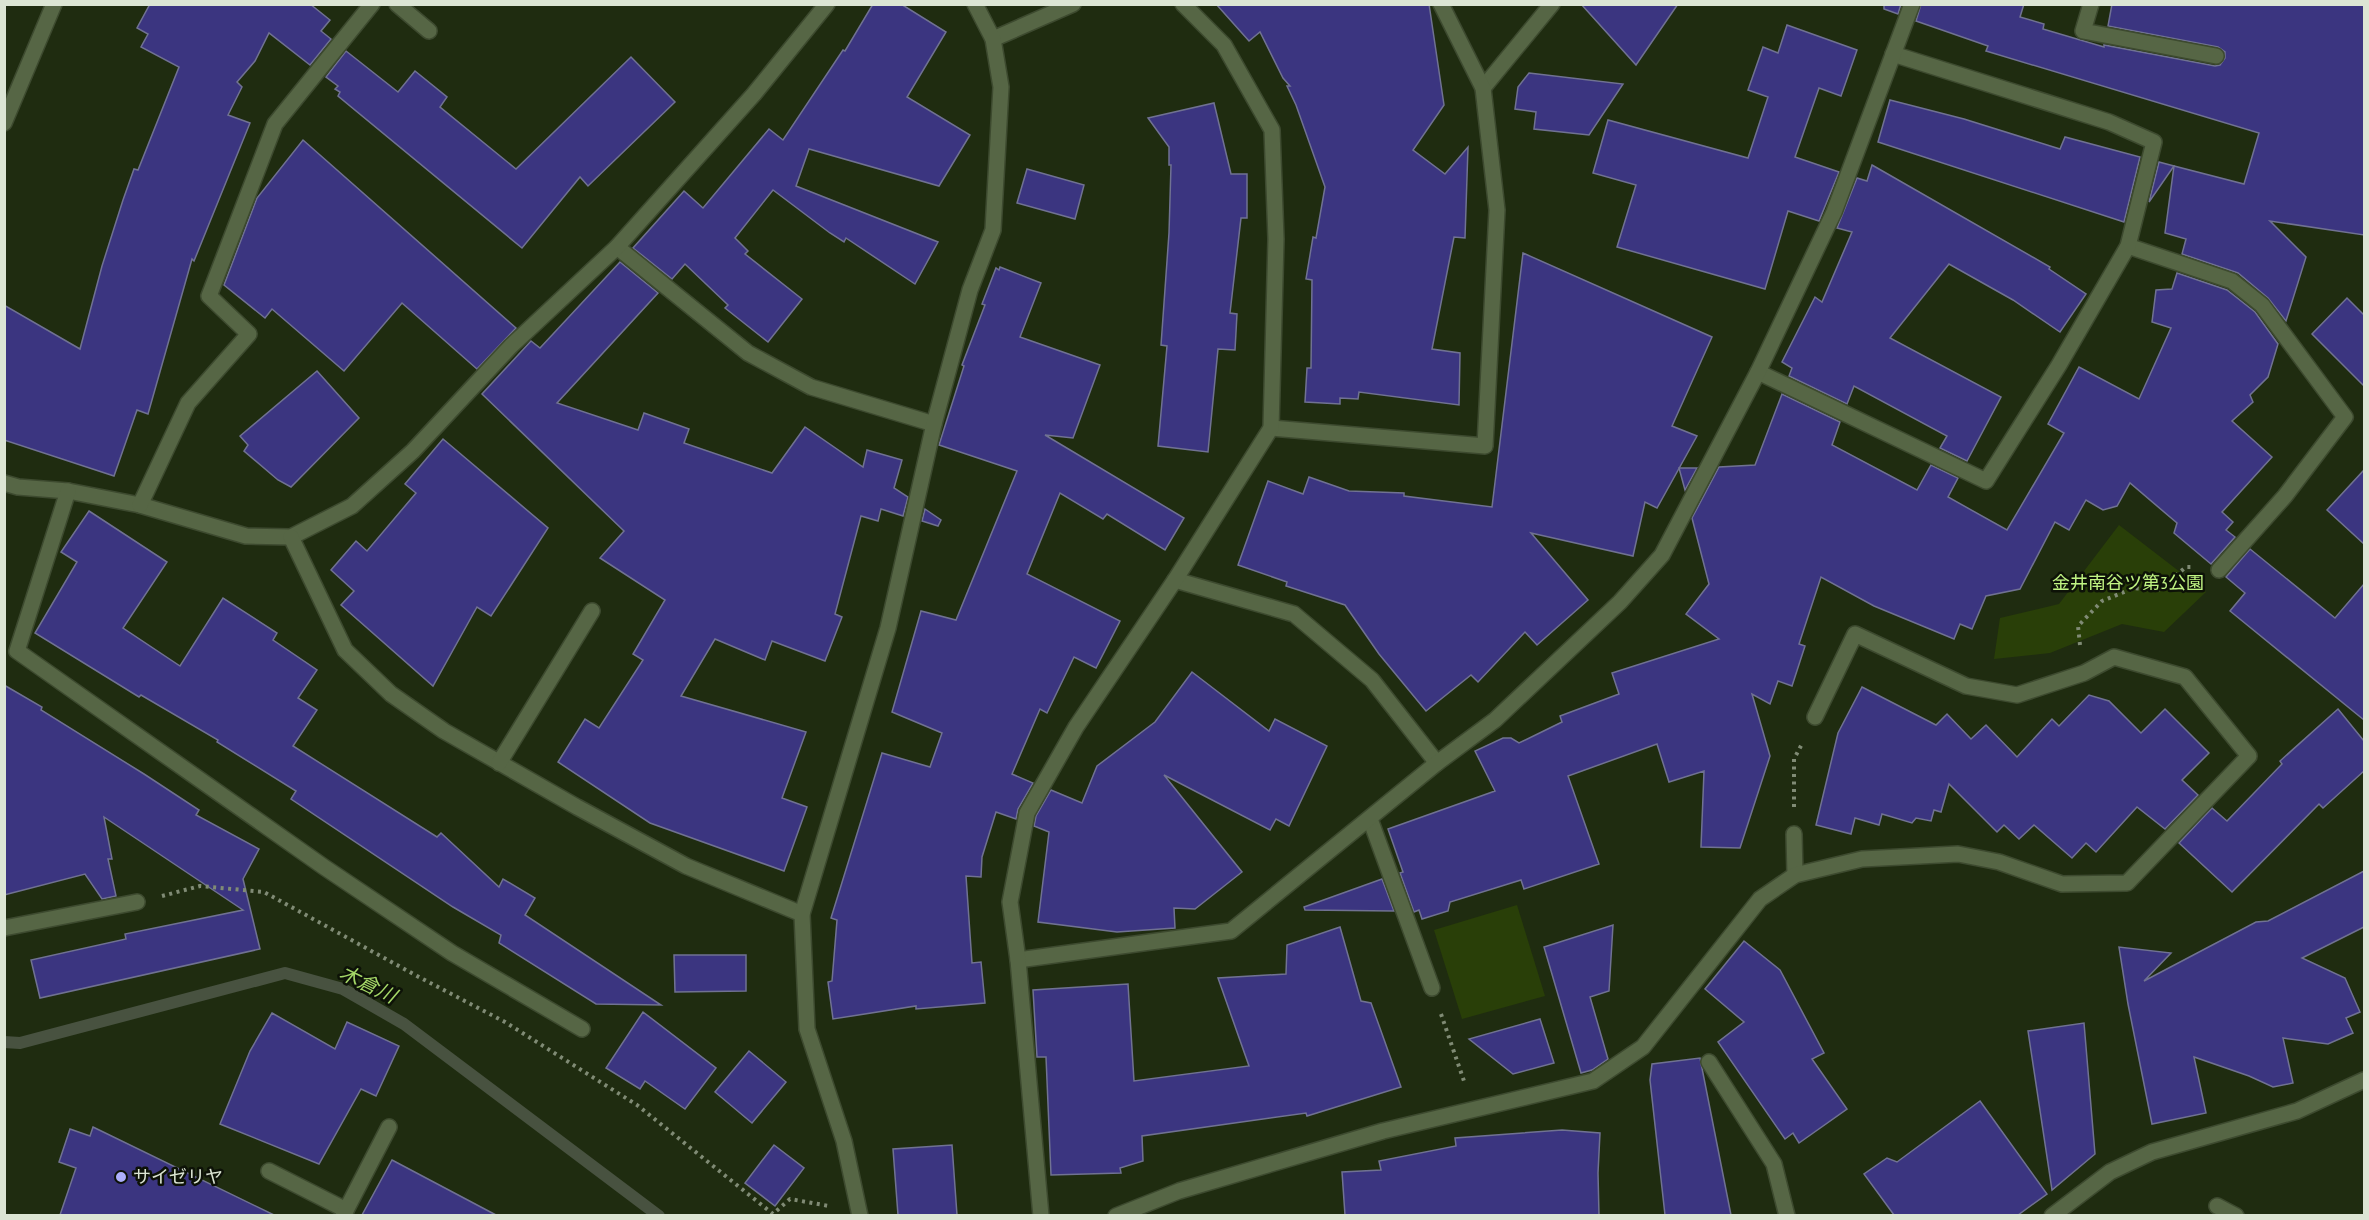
<svg xmlns="http://www.w3.org/2000/svg" width="2369" height="1220" viewBox="0 0 2369 1220" font-family="'PT Sans Narrow','Noto Sans JP',sans-serif">
<style>
.green{fill:#293f08}
.lines{fill:none;stroke-linecap:round;stroke-linejoin:round}
.stream{stroke:#485240;stroke-width:12}
.building{fill:#3b3580;stroke:#707292;stroke-width:1.5}
.minor-casing{stroke:#3d4a2f;stroke-width:18}
.path{stroke:#808b75;stroke-width:4;stroke-dasharray:3 4.5;stroke-linecap:butt}
.minor{stroke:#566645;stroke-width:15}
.poi-dot{fill:#adaffb;stroke:#0d1207;stroke-width:2}
.labels{text-anchor:middle;stroke-width:5;stroke-linejoin:round;paint-order:stroke}
.park-label{font-size:18px;fill:#c0f483;stroke:#0d1207}
.poi-label{font-size:18px;fill:#dce5d4;stroke:#0d1207;text-anchor:start}
.water-label{font-size:20px;font-style:italic;fill:#a4d767;stroke:#0d1207}
</style>
<rect width="100%" height="100%" fill="#1f2c10"/>
<g class="green">
<polygon points="2119,525 2206,592 2164,632 2122,624 2050,653 1994,659 2000,618 2059,604"/>
<polygon points="1517,905 1545,996 1462,1019 1434,930"/>
</g>
<g class="lines">
<polyline class="stream" points="4,1042 20,1043 285,973 343,989 404,1024 659,1216"/>
</g>
<g class="building">
<polygon points="150,4 310,4 330,20 321,31 331,39 310,65 269,33 255,61 237,82 242,87 228,115 250,123 194,261 192,259 148,414 137,410 114,476 4,440 4,305 80,349 102,266 123,200 134,169 138,170 179,67 141,47 148,34 137,28"/>
<polygon points="873,4 901,4 946,32 907,97 970,135 939,186 809,149 796,186 938,242 915,284 846,238 844,242 830,233 773,190 735,238 748,251 745,254 802,299 768,342 725,308 728,305 685,264 672,279 633,248 684,191 703,208 769,129 783,140 843,50 845,51"/>
<polygon points="1216,4 1429,4 1444,105 1413,150 1445,174 1468,147 1465,238 1454,237 1432,349 1460,353 1459,405 1359,392 1358,399 1340,398 1340,404 1305,402 1307,368 1311,368 1312,280 1306,279 1313,237 1316,238 1325,187 1296,105 1287,86 1290,86 1283,78 1260,32 1249,41"/>
<polygon points="1581,4 1678,4 1636,65"/>
<polygon points="1884,4 1901,4 1898,14 1884,9"/>
<polygon points="1921,4 2024,4 2020,17 2044,24 2043,29 2104,47 2104,45 2215,66 2220,65 2225,58 2225,52 2218,47 2108,26 2112,4 2364,4 2364,235 2270,221 2306,257 2286,321 2268,298 2238,273 2182,254 2186,239 2165,233 2174,166 2244,184 2259,133 1986,51 1988,46 1916,21"/>
<polygon points="1787,25 1857,50 1841,96 1819,88 1795,157 1839,172 1819,221 1788,211 1765,289 1617,247 1636,185 1593,173 1608,120 1748,158 1768,97 1748,90 1763,47 1778,53"/>
<polygon points="346,51 398,92 415,71 447,97 440,107 516,169 631,57 675,102 588,186 580,177 522,248 338,96 340,92 335,89 338,86 326,77"/>
<polygon points="1529,73 1623,84 1589,135 1534,129 1536,112 1515,109 1518,87"/>
<polygon points="1890,100 1964,119 2060,149 2065,137 2140,157 2124,222 1878,142"/>
<polygon points="1214,103 1231,174 1247,174 1247,218 1241,218 1230,313 1237,314 1235,350 1218,349 1208,452 1158,446 1167,346 1161,345 1169,233 1171,165 1169,165 1169,147 1148,118"/>
<polygon points="303,140 516,328 477,369 402,303 344,371 272,309 265,318 224,285 257,198"/>
<polygon points="2159,162 2174,166 2149,202"/>
<polygon points="1872,165 2050,267 2049,269 2086,294 2060,332 2013,300 1949,264 1890,338 2001,397 1967,461 1940,448 1947,436 1854,386 1847,404 1789,376 1792,368 1782,362 1815,297 1822,302 1852,232 1837,228 1857,178 1867,181"/>
<polygon points="1027,169 1084,185 1075,219 1017,203"/>
<polygon points="1523,253 1712,337 1672,426 1697,436 1657,508 1645,502 1633,556 1531,533 1588,600 1537,645 1525,632 1478,682 1471,675 1426,711 1379,654 1345,605 1286,586 1287,582 1238,565 1268,481 1303,494 1309,477 1349,491 1404,493 1404,496 1492,507"/>
<polygon points="620,262 658,293 557,403 638,430 644,413 689,429 684,443 772,473 805,427 863,467 867,450 902,460 894,488 908,497 903,516 881,509 878,521 861,516 835,614 842,617 825,661 772,641 765,660 715,639 681,696 806,732 782,798 807,807 784,871 650,823 558,762 585,719 599,728 643,660 633,654 665,600 600,558 624,531 482,394 531,341 540,348"/>
<polygon points="1000,267 1041,283 1020,337 1100,365 1073,438 1045,435 1184,518 1165,550 1107,514 1103,519 1060,493 1027,574 1120,621 1096,668 1074,657 1047,713 1040,709 1012,774 1033,783 1018,809 1016,819 996,812 982,857 981,877 966,876 972,963 981,962 985,1003 916,1009 916,1006 833,1019 828,982 832,981 837,920 831,918 882,753 930,767 942,733 892,712 921,611 956,620 1017,471 939,445 964,366 962,365 985,305 982,304 996,268 999,270"/>
<polygon points="2177,273 2227,290 2255,312 2278,344 2268,377 2250,395 2253,402 2232,421 2272,457 2222,512 2233,522 2226,530 2235,537 2211,564 2174,533 2177,523 2130,483 2117,506 2103,510 2086,500 2069,530 2055,522 2020,589 1986,596 1972,629 1960,624 1954,639 1874,606 1821,577 1799,644 1805,646 1792,686 1778,681 1770,704 1752,694 1770,756 1740,848 1701,847 1704,771 1669,782 1657,744 1568,776 1599,864 1524,889 1521,880 1450,902 1448,911 1422,919 1419,910 1414,912 1400,873 1403,872 1388,829 1495,791 1475,751 1503,738 1511,738 1519,743 1562,722 1560,716 1619,694 1612,673 1719,639 1686,614 1709,584 1692,518 1719,467 1755,465 1782,394 1840,422 1832,445 1917,490 1931,465 1958,478 1948,497 2007,530 2064,433 2048,424 2079,367 2139,399 2171,328 2152,322 2156,290 2172,289"/>
<polygon points="2347,298 2364,315 2364,386 2312,334"/>
<polygon points="317,371 359,418 291,487 278,480 244,451 248,445 240,436"/>
<polygon points="443,439 548,528 491,616 477,607 433,686 341,605 354,591 331,570 356,541 367,551 416,493 405,484"/>
<polygon points="1679,468 1697,468 1685,490"/>
<polygon points="2364,470 2364,544 2327,510"/>
<polygon points="925,509 941,520 938,526 922,521"/>
<polygon points="89,511 167,562 123,628 180,666 223,598 277,633 273,640 317,670 298,698 317,710 293,746 437,837 441,833 499,887 503,879 535,898 525,915 661,1005 596,1004 499,943 501,935 453,907 291,799 296,791 217,742 218,740 141,695 139,697 35,633 77,562 61,552"/>
<polygon points="2250,549 2335,618 2364,584 2364,720 2230,611 2245,593 2226,577"/>
<polygon points="1192,672 1269,731 1275,719 1327,746 1289,826 1276,819 1270,830 1164,775 1242,872 1195,909 1174,908 1175,928 1117,932 1038,922 1049,832 1034,826 1036,816 1051,790 1082,803 1097,766 1155,722"/>
<polygon points="4,685 42,707 41,710 144,774 199,810 196,815 259,849 243,879 260,949 40,998 31,960 126,939 125,934 243,910 104,817 112,859 108,859 116,896 102,899 85,874 4,895"/>
<polygon points="1862,687 1936,725 1947,714 1971,739 1986,725 2017,757 2052,719 2059,726 2089,695 2109,701 2141,733 2165,709 2209,753 2182,780 2198,795 2165,829 2137,807 2096,852 2086,843 2072,858 2034,825 2019,839 2004,825 1997,832 1949,784 1941,812 1934,810 1931,821 1916,818 1912,823 1882,814 1879,825 1855,818 1851,834 1816,825 1838,733"/>
<polygon points="2338,709 2364,741 2364,771 2323,808 2319,804 2232,892 2179,843 2212,808 2227,821 2282,764 2280,761"/>
<polygon points="2364,871 2364,927 2302,958 2345,978 2360,1012 2346,1018 2353,1033 2328,1044 2283,1038 2293,1083 2273,1087 2249,1076 2194,1057 2206,1113 2152,1124 2128,1004 2119,947 2171,953 2144,981 2256,922 2268,921"/>
<polygon points="1382,879 1394,911 1305,910 1304,907"/>
<polygon points="1613,925 1609,991 1590,997 1608,1059 1592,1070 1581,1073 1544,947"/>
<polygon points="1340,927 1361,1001 1371,1003 1401,1087 1307,1116 1306,1113 1142,1136 1143,1161 1120,1168 1121,1173 1051,1175 1046,1057 1037,1057 1033,990 1128,984 1134,1081 1249,1066 1218,978 1286,974 1287,945"/>
<polygon points="1744,941 1780,970 1824,1053 1812,1059 1847,1109 1799,1143 1793,1133 1785,1139 1718,1042 1744,1022 1705,989"/>
<polygon points="674,955 746,955 746,991 675,992"/>
<polygon points="643,1012 716,1068 685,1109 645,1081 640,1089 606,1068"/>
<polygon points="272,1013 335,1049 347,1022 399,1046 376,1096 361,1089 319,1164 220,1124 250,1051"/>
<polygon points="1540,1019 1554,1063 1513,1074 1469,1039"/>
<polygon points="2084,1023 2095,1154 2052,1190 2028,1031"/>
<polygon points="749,1051 786,1082 752,1123 715,1092"/>
<polygon points="1700,1058 1731,1215 1665,1215 1650,1080 1652,1064"/>
<polygon points="1980,1101 2047,1194 2018,1215 1894,1215 1864,1174 1887,1158 1897,1162"/>
<polygon points="93,1127 274,1215 60,1215 76,1168 59,1162 70,1129 90,1136"/>
<polygon points="1562,1130 1600,1133 1598,1173 1599,1215 1345,1215 1342,1172 1381,1170 1379,1161 1456,1146 1455,1138"/>
<polygon points="774,1145 804,1168 775,1206 745,1183"/>
<polygon points="952,1145 957,1215 898,1215 893,1149"/>
<polygon points="392,1160 496,1215 362,1215"/>
</g>
<g class="lines">
<defs>
<g id="minor">
<polyline points="397,4 429,31"/>
<polyline points="2091,4 2083,31 2216,56"/>
<polyline points="993,39 1073,4"/>
<polyline points="1483,88 1552,4"/>
<polyline points="4,123 54,4"/>
<polyline points="2128,246 2232,281 2262,305 2345,417 2285,496 2219,570"/>
<polyline points="617,247 748,353 811,387 934,424"/>
<polyline points="1758,372 1986,481 2059,365 2128,246 2154,142 2109,122 1893,54"/>
<polyline points="1271,428 1485,446 1497,210 1483,88 1441,4"/>
<polyline points="4,483 18,487 68,491 140,505 246,536 291,537 352,506 413,451 511,346 617,247 754,94 827,4"/>
<polyline points="68,491 17,651 324,867 452,953 582,1029"/>
<polyline points="140,505 188,403 249,334 209,296 275,124 372,4"/>
<polyline points="291,537 345,650 391,694 444,731 577,807 686,866 802,914"/>
<polyline points="1175,580 1294,614 1372,680 1437,763"/>
<polyline points="499,763 592,611"/>
<polyline points="1370,819 1432,988"/>
<polyline points="1794,834 1795,875"/>
<polyline points="4,928 137,902"/>
<polyline points="1018,960 1231,931 1437,763 1495,720 1620,602 1662,555 1758,372 1834,212 1912,4"/>
<polyline points="1709,1062 1774,1164 1787,1216"/>
<polyline points="269,1171 346,1210"/>
<polyline points="2217,1206 2236,1216"/>
<polyline points="343,1216 389,1127"/>
<polyline points="860,1216 844,1141 807,1029 802,914 888,628 934,424 970,290 993,230 1001,87 993,39 975,4"/>
<polyline points="1041,1216 1018,960 1010,902 1027,813 1076,727 1175,580 1271,428 1276,239 1272,130 1224,45 1183,4"/>
<polyline points="1116,1216 1179,1191 1383,1131 1593,1081 1643,1047 1760,899 1795,875 1862,859 1958,854 1999,862 2062,884 2127,883 2249,756 2185,677 2114,657 2084,673 2017,695 1966,686 1855,634 1815,717"/>
<polyline points="2052,1216 2110,1172 2152,1152 2297,1111 2364,1080"/>
</g>
</defs>
<use href="#minor" class="minor-casing"/>
<g class="path">
<polyline points="2080,645 2078,626 2102,601 2134,588 2158,590 2186,567 2192,567"/>
<polyline points="1794,807 1794,759 1803,742"/>
<polyline points="162,896 200,886 264,892 417,976 505,1022 637,1105 773,1214 790,1199 829,1206"/>
<polyline points="1441,1014 1465,1084"/>
</g>
<use href="#minor" class="minor"/>
</g>
<circle class="poi-dot" cx="121" cy="1177" r="6"/>
<g class="labels">
<g class="park-label">
<text x="2128" y="589">金井南谷ツ第3公園</text>
</g>
<g class="poi-label">
<text x="133" y="1183">サイゼリヤ</text>
</g>
<g class="water-label">
<text transform="translate(368 984) rotate(26)" y="7">木倉川</text>
</g>
</g>
<rect width="2369" height="1220" fill="none" stroke="#dce5d4" stroke-width="12"/>
</svg>
